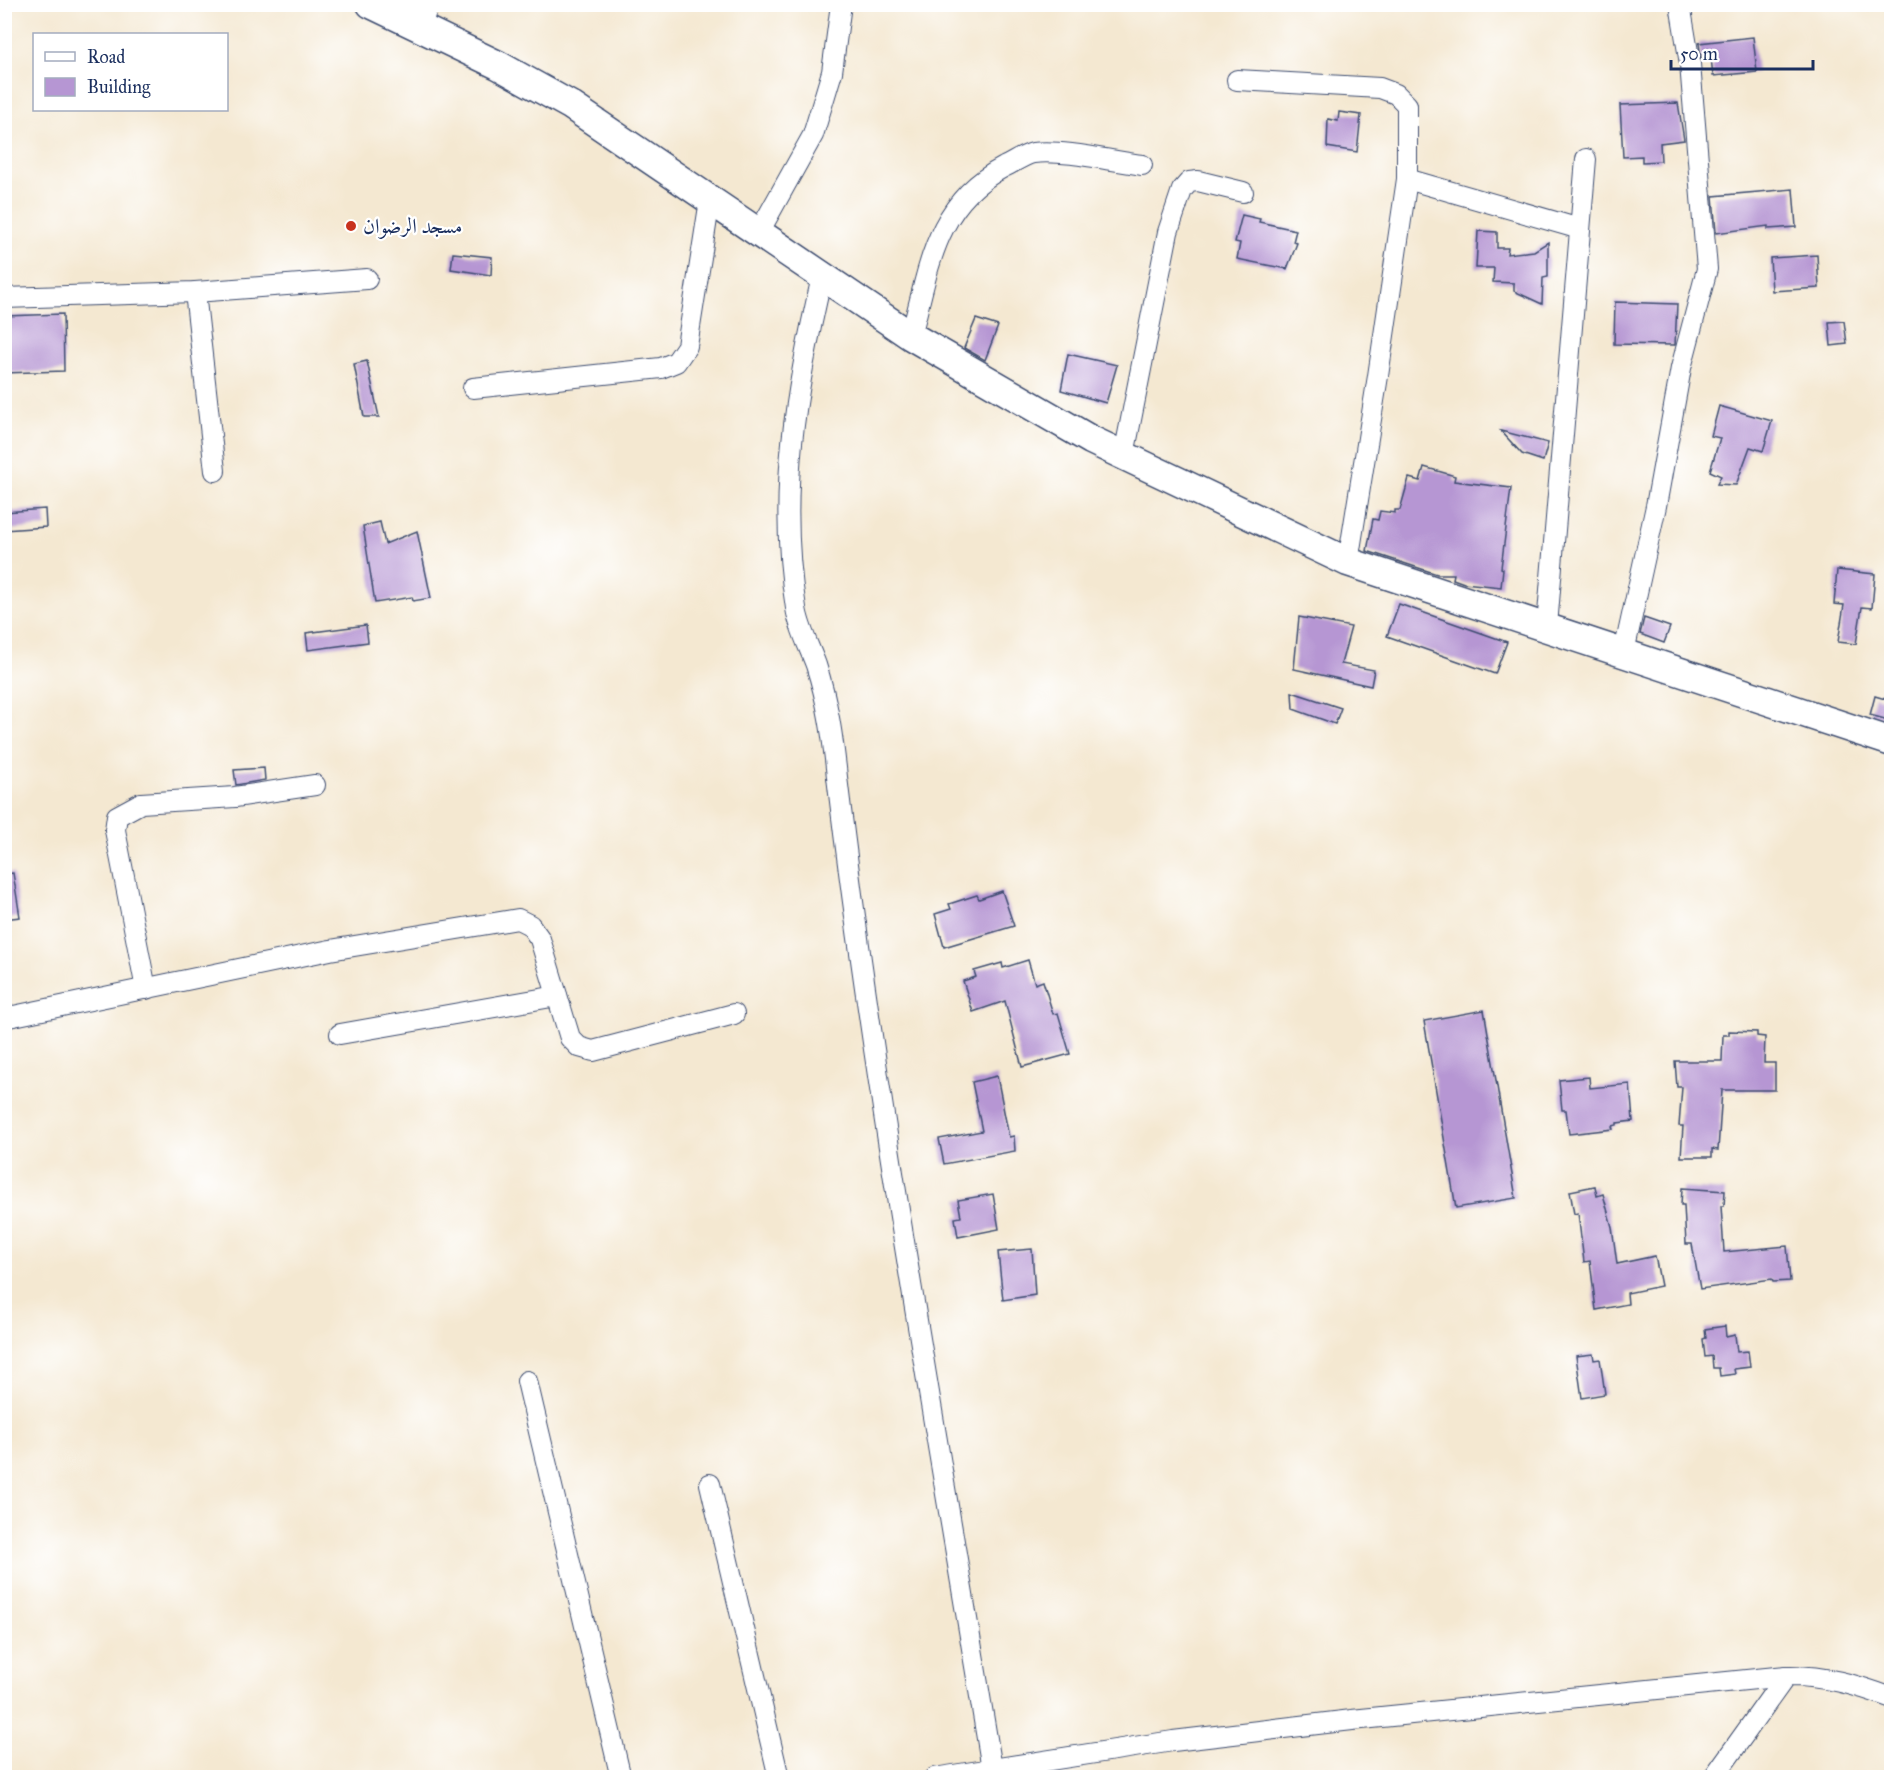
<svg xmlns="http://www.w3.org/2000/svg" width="1896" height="1782" viewBox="0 0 1896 1782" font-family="'IM FELL Great Primer',Amiri,serif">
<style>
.building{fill:#b696d3}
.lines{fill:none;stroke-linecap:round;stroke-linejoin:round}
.street-casing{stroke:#3c4b6f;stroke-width:22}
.secondary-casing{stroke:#3c4b6f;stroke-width:31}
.street{stroke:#fff;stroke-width:20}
.secondary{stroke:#fff;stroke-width:28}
.poi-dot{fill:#c8321e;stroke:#fff;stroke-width:2}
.labels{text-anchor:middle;stroke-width:4.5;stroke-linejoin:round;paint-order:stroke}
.poi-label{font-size:21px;fill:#1b2f5e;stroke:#fff;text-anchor:start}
</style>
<rect width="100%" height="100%" fill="#fff"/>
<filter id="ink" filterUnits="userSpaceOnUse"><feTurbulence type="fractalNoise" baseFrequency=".0167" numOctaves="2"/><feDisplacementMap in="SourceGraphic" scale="12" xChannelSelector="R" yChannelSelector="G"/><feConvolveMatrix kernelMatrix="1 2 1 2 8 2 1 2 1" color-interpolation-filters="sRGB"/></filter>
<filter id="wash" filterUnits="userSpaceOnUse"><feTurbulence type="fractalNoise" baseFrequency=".008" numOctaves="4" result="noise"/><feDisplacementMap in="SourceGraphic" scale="24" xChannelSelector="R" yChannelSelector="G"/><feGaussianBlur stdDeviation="1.35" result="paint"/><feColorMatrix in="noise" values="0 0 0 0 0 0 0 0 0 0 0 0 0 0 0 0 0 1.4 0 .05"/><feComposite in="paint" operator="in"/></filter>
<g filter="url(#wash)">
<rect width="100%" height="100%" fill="#f4e8d1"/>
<g id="blocks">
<g class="building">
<polygon points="1753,37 1757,72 1713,76 1711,58 1701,59 1699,43"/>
<polygon points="1678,103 1684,140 1660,143 1661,161 1642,162 1642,156 1623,157 1620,105"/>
<polygon points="1339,112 1361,115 1357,152 1327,147 1328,119 1338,121"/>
<polygon points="1793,189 1796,227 1768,229 1768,226 1716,233 1713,196"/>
<polygon points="1242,215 1260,219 1259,222 1296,230 1293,242 1297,243 1287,269 1237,259 1240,243 1235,242"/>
<polygon points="1478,231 1497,232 1497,248 1508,248 1507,254 1534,251 1548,242 1548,277 1543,278 1542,304 1514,291 1514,283 1493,282 1494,268 1476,268"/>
<polygon points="453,253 492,257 491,275 451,269"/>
<polygon points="1817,255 1819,288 1772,291 1770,258"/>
<polygon points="1615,302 1677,304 1675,345 1614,344"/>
<polygon points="63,314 64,371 4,373 4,316"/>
<polygon points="976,319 998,326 985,360 964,348"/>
<polygon points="1844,321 1847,344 1831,346 1829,322"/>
<polygon points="1068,354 1117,365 1106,403 1061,390"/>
<polygon points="367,361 379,417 364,417 354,364"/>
<polygon points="1719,406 1772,421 1763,451 1750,447 1736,485 1717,484 1721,476 1710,471 1720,438 1711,436"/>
<polygon points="1501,431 1548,443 1543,461 1522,454"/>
<polygon points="1424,467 1455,476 1454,481 1511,488 1501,568 1503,569 1501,587 1464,583 1453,579 1454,574 1437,574 1367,551 1373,519 1378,520 1380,511 1395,513 1395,510 1400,510 1409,478 1420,481"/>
<polygon points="45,509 46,527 4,530 4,512"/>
<polygon points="380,522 385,544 417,531 431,598 413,601 412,597 375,603 363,526"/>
<polygon points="1837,570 1875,574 1872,608 1862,607 1856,644 1838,642 1844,605 1834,604"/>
<polygon points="1399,604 1507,642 1495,674 1387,636"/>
<polygon points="1299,617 1351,627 1341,664 1374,670 1371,686 1294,669"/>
<polygon points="1644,618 1670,627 1664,643 1640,634"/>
<polygon points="366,625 368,642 308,650 306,633"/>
<polygon points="1292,692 1341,708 1335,724 1293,709"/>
<polygon points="1875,696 1892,701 1892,721 1870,715"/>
<polygon points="264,768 265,780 236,785 234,770"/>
<polygon points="13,873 20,917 4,919 4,874"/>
<polygon points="1002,891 1014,926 944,947 935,914 951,909 949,904 977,895 979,899"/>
<polygon points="1028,960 1035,984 1043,981 1053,1014 1058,1013 1070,1054 1022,1067 1005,1001 973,1012 963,981 976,977 974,971 1002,963 1003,968"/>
<polygon points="1484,1010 1516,1198 1456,1208 1424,1021"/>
<polygon points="1729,1031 1757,1032 1757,1036 1765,1037 1764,1063 1775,1063 1775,1090 1722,1090 1718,1150 1712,1149 1712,1157 1681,1157 1683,1126 1679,1126 1682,1087 1677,1087 1675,1061 1722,1061 1723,1035 1729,1035"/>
<polygon points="997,1076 1009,1137 1014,1136 1015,1151 944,1164 939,1139 982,1131 972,1082"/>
<polygon points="1589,1077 1590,1088 1630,1084 1633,1121 1617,1123 1617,1125 1612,1126 1613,1129 1569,1134 1566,1110 1562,1110 1559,1080"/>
<polygon points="1595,1186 1597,1196 1603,1194 1612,1227 1617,1264 1655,1256 1661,1286 1627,1293 1628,1304 1596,1310 1590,1261 1584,1262 1578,1213 1574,1214 1570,1191"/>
<polygon points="1682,1188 1725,1191 1724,1206 1721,1206 1724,1252 1787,1246 1790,1281 1773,1282 1772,1279 1700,1289 1692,1244 1686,1244 1684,1205 1681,1205"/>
<polygon points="993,1194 999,1229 958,1237 955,1218 961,1217 958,1200"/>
<polygon points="1032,1249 1035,1295 1003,1300 998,1252"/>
<polygon points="1725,1326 1726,1337 1735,1335 1737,1352 1748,1351 1750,1367 1734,1369 1735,1374 1720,1376 1719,1368 1713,1368 1712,1356 1705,1357 1703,1339 1706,1338 1705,1329"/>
<polygon points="1593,1354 1594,1360 1600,1359 1605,1394 1582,1398 1576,1356"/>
</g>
</g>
</g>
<g filter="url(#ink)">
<use href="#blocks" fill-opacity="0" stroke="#3c4b6f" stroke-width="1.5"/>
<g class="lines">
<defs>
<g id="street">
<polyline points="421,28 428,4"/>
<polyline points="1237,80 1380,88 1396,94 1407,105 1407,179 1378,376 1348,562"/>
<polyline points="1407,179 1580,229"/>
<polyline points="758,234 813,135 832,72 841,4"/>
<path d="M 822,277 C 796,388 777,494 796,608 C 799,628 809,646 816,665 C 828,702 833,739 837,777 C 877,1109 938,1439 992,1769"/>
<polyline points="195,292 215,471"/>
<polyline points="4,298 195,292 367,279"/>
<path d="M 911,336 C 929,268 935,203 1004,167 C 1013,163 1024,155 1033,153 C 1062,149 1112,161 1142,165"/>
<polyline points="473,388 661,368 676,362 687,346 710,200"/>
<polyline points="1124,455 1168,232 1182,190 1189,182 1198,181 1243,192"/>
<polyline points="1547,626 1586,159"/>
<polyline points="1624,652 1656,506 1681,368 1707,269 1690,64 1680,4"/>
<polyline points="146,989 115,830 117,816 141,803 235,797 315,785"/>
<polyline points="4,1018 330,950 518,919 530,925 540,939 570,1038 579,1047 593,1051 734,1014"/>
<polyline points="340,1034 557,996"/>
<polyline points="527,1381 621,1778"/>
<polyline points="710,1484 779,1778"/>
<polyline points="934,1778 1173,1741 1352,1720 1786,1676"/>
<path d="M 1713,1778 L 1786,1676 C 1823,1675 1857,1685 1892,1698"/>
</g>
<polyline id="secondary" points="371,4 498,65 570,105 911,336 1091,440 1348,562 1892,742"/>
</defs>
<use href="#street" class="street-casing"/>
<use href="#secondary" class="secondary-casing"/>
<use href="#street" class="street"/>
<use href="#secondary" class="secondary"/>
</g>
</g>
<circle class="poi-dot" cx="351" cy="226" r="6"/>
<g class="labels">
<g class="poi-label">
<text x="363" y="233">مسجد الرضوان</text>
</g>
</g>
<rect width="1896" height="1782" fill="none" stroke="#fff" stroke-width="24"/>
<rect x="33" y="33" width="195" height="78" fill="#ffffff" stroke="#a4acbf" stroke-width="1.5"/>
<rect x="45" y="52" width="30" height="9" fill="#ffffff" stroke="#a4acbf" stroke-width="1.5"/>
<text x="87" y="63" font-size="18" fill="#1b2f5e">Road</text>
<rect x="45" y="78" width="30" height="18" fill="#b696d3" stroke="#a4acbf" stroke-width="1.5"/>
<text x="87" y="93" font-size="18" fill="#1b2f5e">Building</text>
<path d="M1671 60v9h142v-9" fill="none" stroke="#1b2f5e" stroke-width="3"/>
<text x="1680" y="60" font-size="18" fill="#1b2f5e" stroke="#ffffff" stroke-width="4.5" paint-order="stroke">50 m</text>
</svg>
